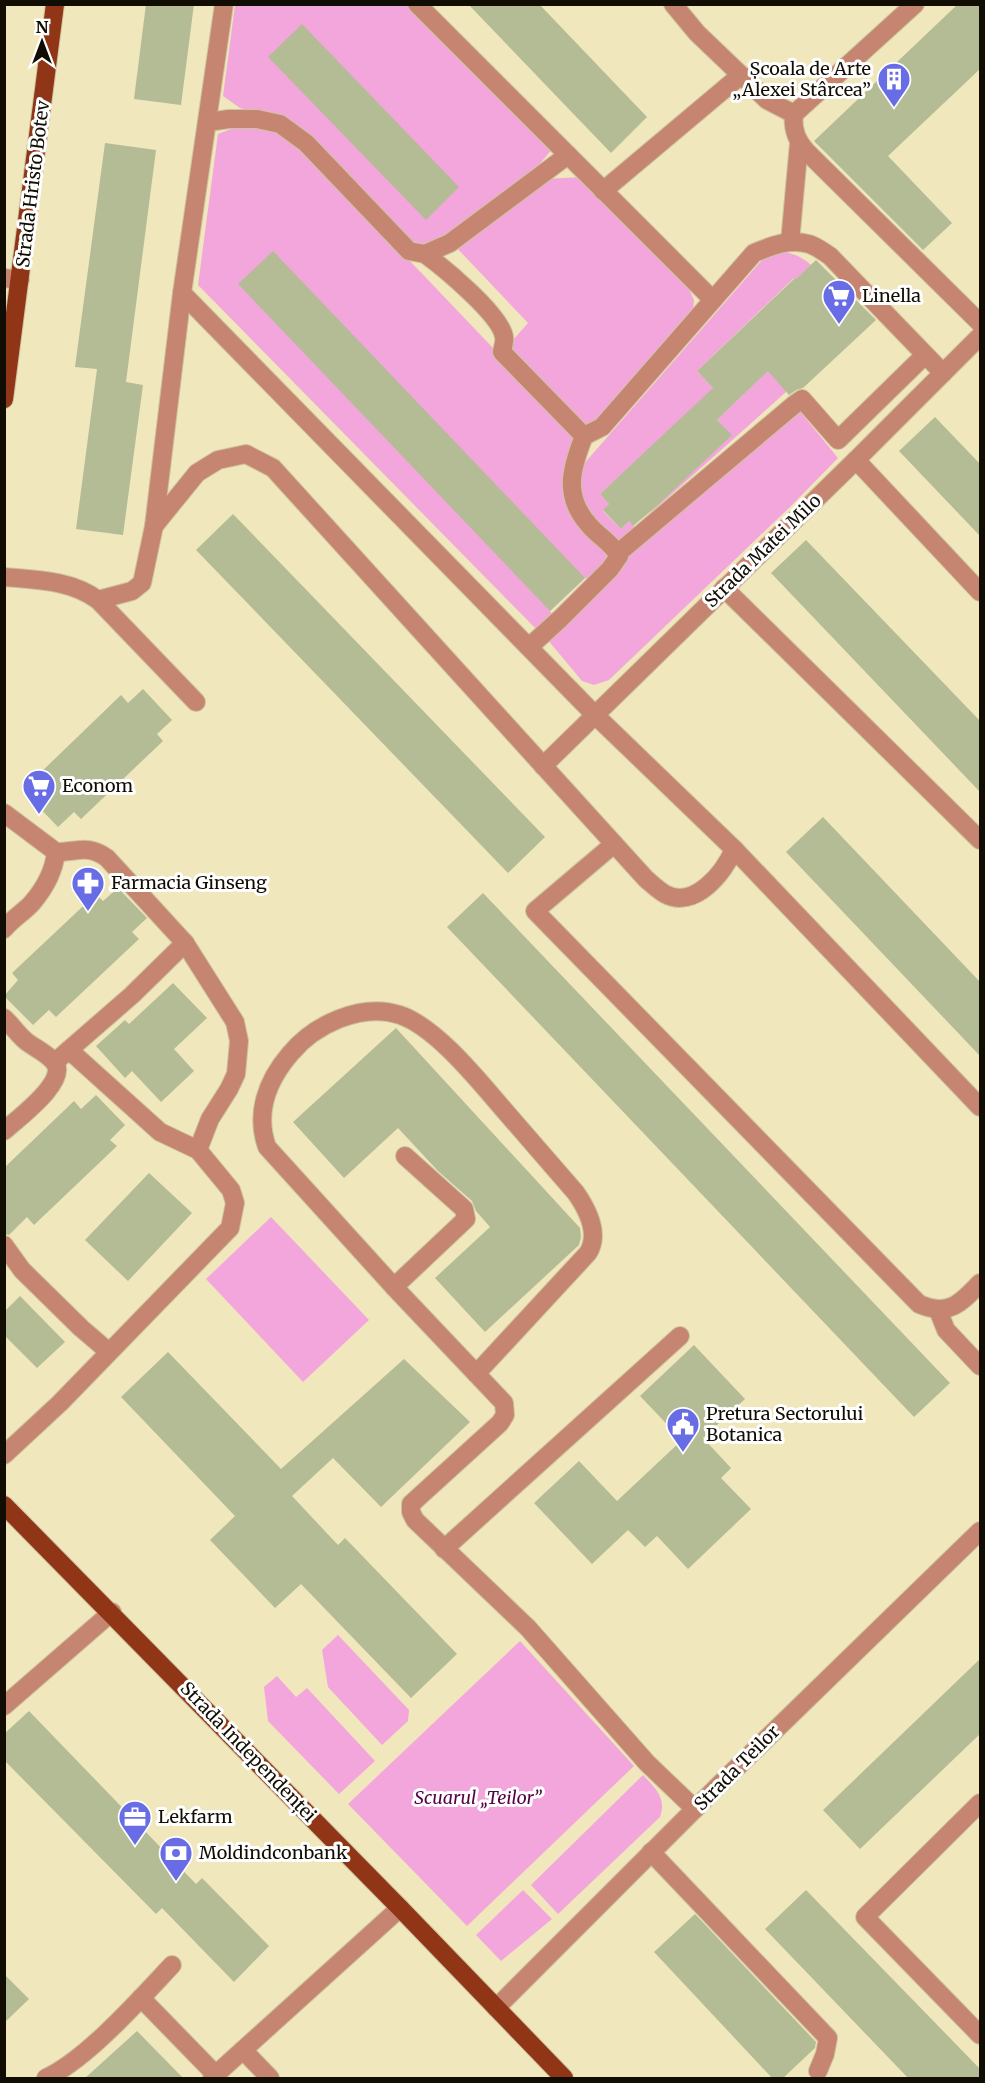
<svg xmlns="http://www.w3.org/2000/svg" width="985" height="2083" viewBox="0 0 985 2083" font-family="Merriweather,serif">
<style>
.green{fill:#f3a6dc}
.building{fill:#b3bc94}
.lines{fill:none;stroke-linecap:round;stroke-linejoin:round}
.minor-casing{stroke:#ccc49f;stroke-width:20}
.major-casing{stroke:#ccc49f;stroke-width:20}
.minor{stroke:#c68570;stroke-width:18}
.major{stroke:#913517;stroke-width:18}
.labels{text-anchor:middle;stroke-width:6;stroke-linejoin:round;paint-order:stroke}
.poi-label{font-size:18px;fill:#110d02;stroke:#fff;text-anchor:start}
.street-label{font-size:18px;fill:#110d02;stroke:#fff}
.park-label{font-size:18px;font-style:italic;fill:#540345;stroke:#fff}
</style>
<rect width="100%" height="100%" fill="#f0e7bd"/>
<g class="green">
<polygon points="235,5 416,5 554,147 520,187 445,240 425,245 409,240 328,156 250,111 240,108 223,96"/>
<path d="M 241,125 L 275,129 L 304,150 L 578,437 C 548,500 563,511 610,554 L 595,578 L 585,578 L 550,611 L 554,617 L 538,631 L 198,285 L 218,134 Z"/>
<polygon points="584,177 688,287 694,300 693,311 598,422 582,426 505,349 528,323 454,245 541,179"/>
<path d="M 770,251 C 786,251 799,254 811,265 L 796,279 L 794,278 L 697,371 L 714,389 L 600,494 L 609,504 L 603,511 L 621,529 L 629,521 L 635,527 L 731,435 L 717,420 L 778,361 L 786,392 L 618,542 L 595,519 L 579,494 L 582,466 Z"/>
<polygon points="798,409 838,458 791,506 609,680 594,685 582,681 547,639 623,561"/>
<polygon points="271,1217 369,1320 303,1382 206,1279"/>
<polygon points="338,1635 409,1710 408,1721 382,1745 328,1687 322,1650"/>
<polygon points="520,1641 634,1766 467,1926 348,1804"/>
<polygon points="277,1676 296,1697 307,1688 375,1761 339,1794 268,1721 264,1687"/>
<path d="M 643,1775 C 655,1788 667,1798 660,1817 L 558,1914 L 531,1885 Z"/>
<polygon points="523,1890 552,1919 501,1961 476,1935"/>
</g>
<g class="building">
<polygon points="146,4 194,4 181,105 134,99"/>
<polygon points="468,4 539,4 647,117 611,153"/>
<polygon points="958,4 981,4 981,68 888,156 952,223 923,250 814,141"/>
<polygon points="302,24 459,187 426,220 268,57"/>
<polygon points="105,143 156,150 126,382 143,385 123,535 76,529 97,369 75,367"/>
<polygon points="273,251 585,578 550,611 238,284"/>
<polygon points="816,260 876,320 803,388 796,390 789,395 768,371 717,420 732,435 657,506 633,526 629,521 621,529 603,510 609,504 600,494 713,388 697,371 795,278 796,279"/>
<polygon points="935,417 981,465 981,537 899,451"/>
<polygon points="233,514 545,837 508,873 196,550"/>
<polygon points="806,540 981,722 981,793 771,573"/>
<polygon points="143,689 172,720 157,734 163,741 81,819 74,812 58,827 28,796 43,782 37,776 121,695 128,703"/>
<polygon points="823,817 981,983 981,1057 786,852"/>
<polygon points="118,888 147,918 132,932 139,939 56,1017 49,1010 33,1025 4,996 18,980 12,973 96,894 103,901"/>
<polygon points="483,893 950,1383 914,1417 447,927"/>
<polygon points="173,983 207,1018 174,1049 194,1071 161,1102 132,1071 125,1078 96,1046 125,1020 129,1024"/>
<polygon points="396,1028 580,1228 581,1237 579,1245 485,1332 435,1278 490,1227 476,1211 472,1201 438,1171 398,1128 344,1178 293,1122"/>
<polygon points="96,1095 125,1125 110,1140 117,1146 34,1225 27,1217 9,1235 4,1234 4,1168 74,1101 81,1109"/>
<polygon points="149,1173 192,1213 128,1281 85,1240"/>
<polygon points="20,1296 65,1342 37,1368 4,1335 4,1312"/>
<polygon points="694,1345 745,1399 703,1438 731,1468 721,1478 751,1509 688,1569 657,1536 645,1547 628,1530 592,1564 534,1503 579,1461 617,1501 682,1440 640,1396"/>
<polygon points="168,1352 281,1469 404,1359 470,1422 381,1507 333,1458 292,1496 338,1545 345,1538 457,1654 411,1698 301,1584 275,1608 210,1540 235,1516 121,1397"/>
<polygon points="981,1658 981,1733 860,1849 823,1810"/>
<polygon points="29,1711 196,1884 202,1878 269,1946 234,1982 162,1908 156,1914 4,1760 4,1734"/>
<polygon points="806,1890 981,2070 981,2079 909,2079 765,1929"/>
<polygon points="695,1914 816,2042 815,2048 782,2079 773,2079 654,1952"/>
<polygon points="4,1974 29,1999 4,2023"/>
<polygon points="137,2031 184,2079 84,2079"/>
</g>
<g class="lines">
<defs>
<g id="minor">
<polyline points="417,4 713,300"/>
<path d="M 673,4 L 697,33 L 767,100 L 794,114 C 792,130 797,141 807,152 L 980,323"/>
<polyline points="794,114 915,4"/>
<polyline points="208,122 229,119 257,119 280,124 306,143 409,251 425,254 450,243 568,155"/>
<polyline points="603,191 741,75"/>
<polyline points="790,242 799,143"/>
<path d="M 425,254 C 444,268 501,315 504,337 C 505,341 503,347 502,352 L 584,436"/>
<polyline points="4,278 20,280"/>
<polyline points="182,293 595,715 734,849"/>
<polyline points="856,460 980,592"/>
<path d="M 154,526 L 197,473 L 218,460 L 246,454 L 273,468 L 646,879 C 652,884 658,890 665,894 C 694,910 724,873 734,849 L 980,1107"/>
<polyline points="617,554 795,404 802,399 838,440 925,355"/>
<path d="M 4,577 C 37,580 71,580 98,600 L 196,702"/>
<polyline points="724,588 980,840"/>
<polyline points="98,600 132,591 142,583 154,526 182,293 224,4"/>
<path d="M 529,647 L 561,618 L 610,569 L 619,556 C 612,543 598,536 589,525 C 563,496 571,469 584,436 L 602,427 L 754,253 C 771,246 790,238 809,244 C 816,246 824,252 830,256 L 943,373"/>
<polyline points="543,766 856,460 980,336"/>
<path d="M 4,813 L 56,852 C 78,852 88,844 107,858 L 185,943 L 235,1022 L 239,1041 L 236,1074 L 229,1089 L 210,1119 L 198,1150"/>
<path d="M 614,844 L 535,911 L 919,1304 C 949,1317 961,1303 980,1283"/>
<path d="M 4,929 C 12,919 24,912 32,903 C 44,889 54,871 56,852"/>
<path d="M 4,1018 C 12,1025 18,1035 27,1042 C 35,1048 46,1053 53,1061 C 72,1079 17,1119 4,1131"/>
<polyline points="55,1062 132,995 185,943"/>
<polyline points="4,1245 22,1270 81,1328 109,1352"/>
<polyline points="394,1287 466,1219 464,1209 405,1156"/>
<polyline points="938,1310 946,1330 980,1366"/>
<path d="M 476,1374 L 588,1253 C 600,1234 587,1209 576,1193 C 552,1165 528,1138 504,1110 C 479,1081 436,1027 400,1015 C 361,1002 314,1025 290,1054 C 267,1081 255,1113 267,1147 L 394,1287 L 504,1403 L 505,1415 L 500,1423 L 411,1504 L 411,1512 L 415,1520 L 528,1628 L 647,1763 L 695,1809"/>
<polyline points="4,1455 60,1403 230,1228 235,1203 231,1190 198,1150 160,1132 69,1050"/>
<polyline points="444,1549 680,1336"/>
<polyline points="4,1706 112,1612"/>
<polyline points="980,1803 865,1917 980,2035"/>
<polyline points="651,1852 828,2038 825,2054 818,2071"/>
<polyline points="141,1998 216,2075"/>
<polyline points="496,2008 726,1778 980,1531"/>
<polyline points="243,2050 270,2078"/>
<path d="M 46,2078 C 86,2060 140,1999 172,1965"/>
<polyline points="212,2078 400,1908"/>
</g>
<g id="major">
<polyline points="4,399 55,4"/>
<polyline points="4,1505 400,1908 564,2078"/>
</g>
</defs>
<use href="#minor" class="minor-casing"/>
<use href="#major" class="major-casing"/>
<use href="#minor" class="minor"/>
<use href="#major" class="major"/>
</g>
<defs>
<symbol id="building-pin" viewBox="-11 -11 22 30"><path d="M0 17L-7.5 6A9.5 9.5 0 1 1 7.5 6Z" fill="#686de6" stroke="#fff"/><path d="M-4-6H4V6H1V3H-1V6H-4ZM-2.5-4.3h1.7v1.8h-1.7ZM.8-4.3h1.7v1.8H.8ZM-2.5-1h1.7V.8h-1.7ZM.8-1h1.7V.8H.8Z" fill="#fff"/></symbol>
<symbol id="supermarket-pin" viewBox="-11 -11 22 30"><path d="M0 17L-7.5 6A9.5 9.5 0 1 1 7.5 6Z" fill="#686de6" stroke="#fff"/><path d="M-6-5.5h2.5l.6 2H6L4.5 2H-2.5L-4.4-4H-6ZM-1.5 3.2a1.3 1.3 0 1 0 .1 0ZM3 3.2a1.3 1.3 0 1 0 .1 0Z" fill="#fff"/></symbol>
<symbol id="pharmacy-pin" viewBox="-11 -11 22 30"><path d="M0 17L-7.5 6A9.5 9.5 0 1 1 7.5 6Z" fill="#686de6" stroke="#fff"/><path d="M-2-6h4v4h4v4h-4v4h-4v-4h-4v-4h4Z" fill="#fff"/></symbol>
<symbol id="civic-pin" viewBox="-11 -11 22 30"><path d="M0 17L-7.5 6A9.5 9.5 0 1 1 7.5 6Z" fill="#686de6" stroke="#fff"/><path d="M-.6-6.5H3V-4.5H.6V-3L4-1V1h2V6H-6V1h2V-1L-.6-3ZM-1.2 2.5V6h2.4V2.5Z" fill="#fff"/></symbol>
<symbol id="office-pin" viewBox="-11 -11 22 30"><path d="M0 17L-7.5 6A9.5 9.5 0 1 1 7.5 6Z" fill="#686de6" stroke="#fff"/><path d="M-6-3h4V-5.5h4V-3h4V5H-6ZM-1-4.5V-3h2v-1.5ZM-6 0V1H6V0Z" fill="#fff"/></symbol>
<symbol id="bank-pin" viewBox="-11 -11 22 30"><path d="M0 17L-7.5 6A9.5 9.5 0 1 1 7.5 6Z" fill="#686de6" stroke="#fff"/><path d="M-6-4H6V4H-6ZM0-2.3a2.3 2.3 0 1 0 0 4.6a2.3 2.3 0 1 0 0-4.6Z" fill="#fff"/></symbol>
</defs>
<g fill-rule="evenodd">
<use href="#building-pin" x="875" y="60" width="38" height="52"/>
<use href="#supermarket-pin" x="820" y="277" width="38" height="52"/>
<use href="#supermarket-pin" x="20" y="767" width="38" height="52"/>
<use href="#pharmacy-pin" x="69" y="864" width="38" height="52"/>
<use href="#civic-pin" x="664" y="1405" width="38" height="52"/>
<use href="#office-pin" x="116" y="1798" width="38" height="52"/>
<use href="#bank-pin" x="157" y="1834" width="38" height="52"/>
</g>
<g class="labels">
<g class="poi-label">
<text x="871" y="75" text-anchor="end">Școala de Arte<tspan x="871" dy="21">„Alexei Stârcea”</tspan></text>
<text x="862" y="302">Linella</text>
<text x="62" y="792">Econom</text>
<text x="111" y="889">Farmacia Ginseng</text>
<text x="706" y="1420">Pretura Sectorului<tspan x="706" dy="21">Botanica</tspan></text>
<text x="158" y="1823">Lekfarm</text>
<text x="199" y="1859">Moldindconbank</text>
</g>
<g class="street-label">
<text transform="translate(33 184) rotate(-83)" y="6">Strada Hristo Botev</text>
<text transform="translate(763 551) rotate(-44)" y="6">Strada Matei Milo</text>
<text transform="translate(248 1752) rotate(46)" y="6">Strada Independenței</text>
<text transform="translate(737 1768) rotate(-45)" y="6">Strada Teilor</text>
</g>
<g class="park-label">
<text x="478" y="1804">Scuarul „Teilor”</text>
</g>
</g>
<rect width="985" height="2083" fill="none" stroke="#110d02" stroke-width="12"/>
<g transform="translate(42 42)" stroke="#ffffff" stroke-width="4.5" paint-order="stroke">
<path d="M0-4.5L10 22L0 15L-10 22Z" fill="#110d02"/>
<text y="-9" font-size="16" font-weight="bold" text-anchor="middle" fill="#110d02">N</text>
</g>
</svg>
